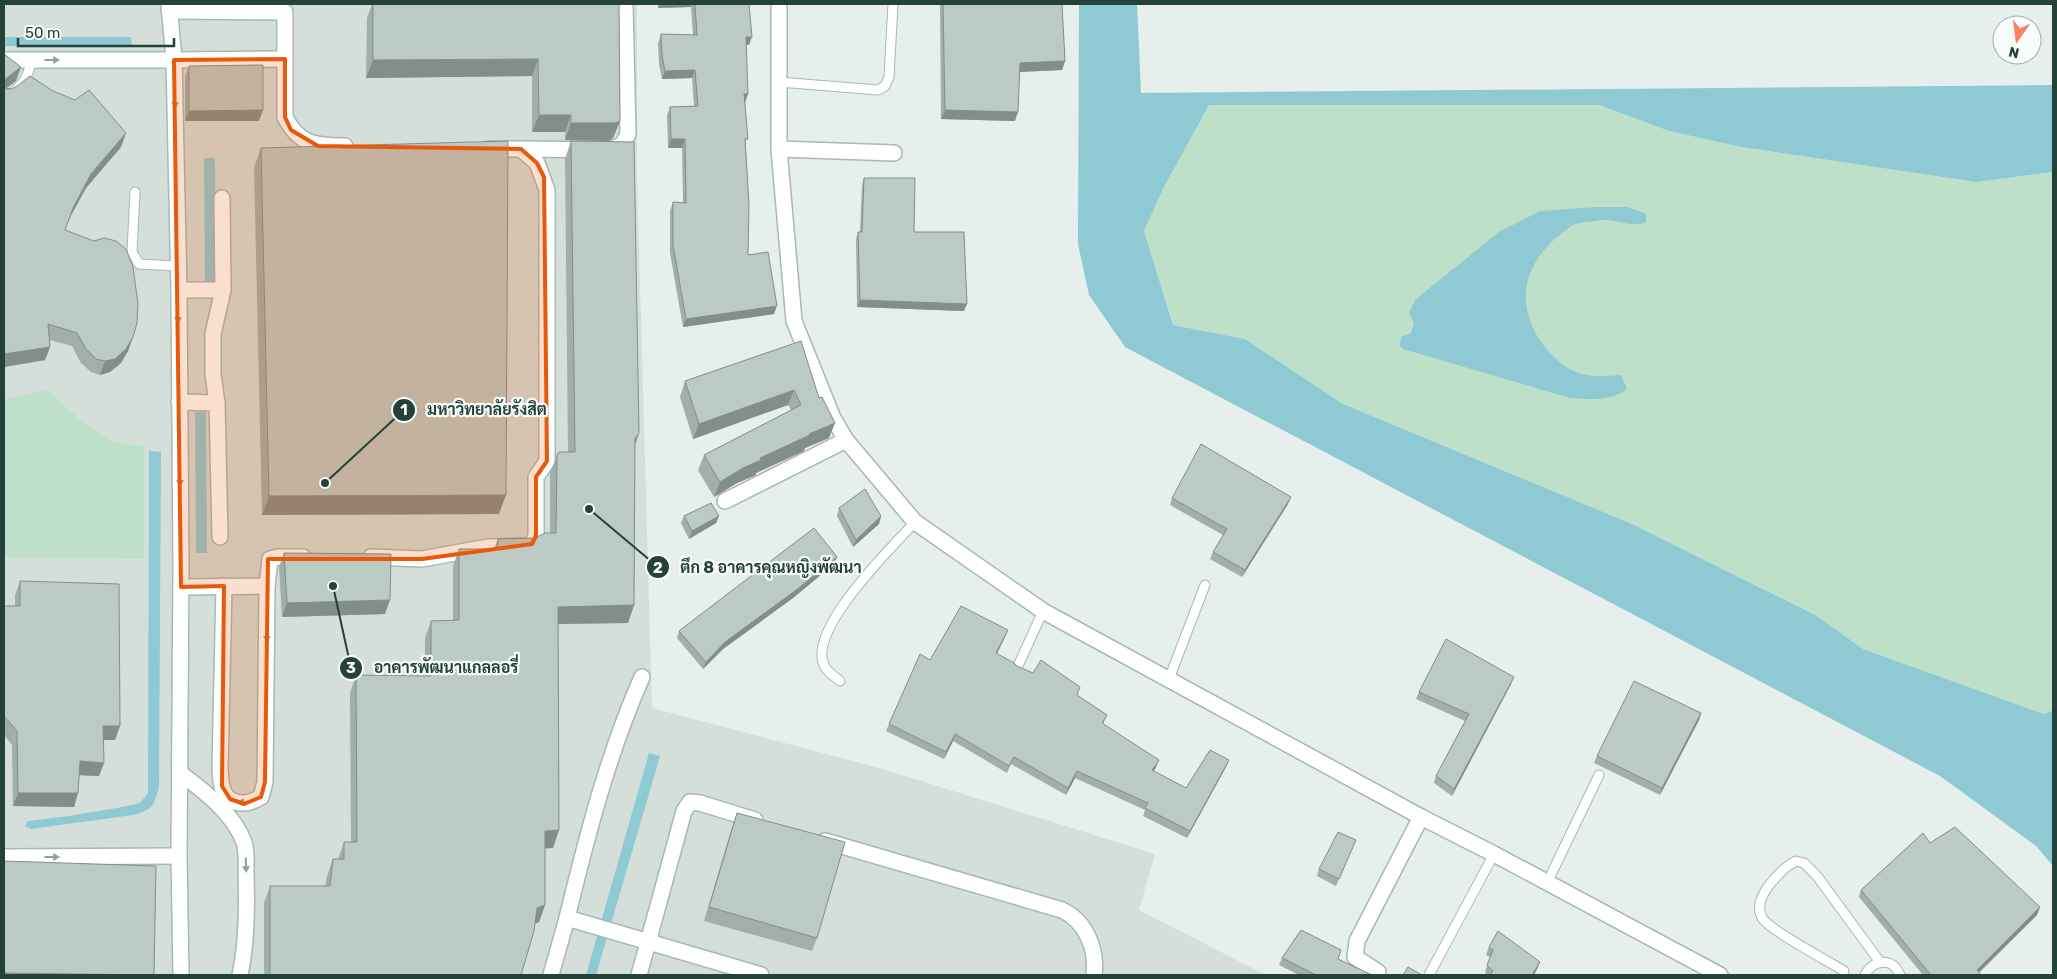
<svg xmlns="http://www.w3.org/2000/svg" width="2057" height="979" viewBox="0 0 2057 979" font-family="Rubik,Sarabun,sans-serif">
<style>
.built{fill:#d4dfda}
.green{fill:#bfe0c8}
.water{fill:#8ec9d4}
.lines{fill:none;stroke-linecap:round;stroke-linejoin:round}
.lane-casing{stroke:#a8b8b2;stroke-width:11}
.street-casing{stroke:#a8b8b2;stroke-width:18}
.lane{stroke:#fff;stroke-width:9}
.street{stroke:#fff;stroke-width:15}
.wall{fill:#a1aea9}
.shaded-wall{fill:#838d89}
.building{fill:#bbcac4;stroke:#838d89}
.oneway{fill:#92a09c}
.marked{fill:#e8590c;fill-opacity:0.2;stroke:#e8590c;stroke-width:4;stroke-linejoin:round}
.leader{fill:none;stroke:#24423a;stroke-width:2}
.callout-dot{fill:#24423a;stroke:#f7fbf9;stroke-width:2}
.mark-label{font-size:15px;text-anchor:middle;font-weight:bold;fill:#fff}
.callout-label{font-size:16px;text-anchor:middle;font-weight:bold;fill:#24423a;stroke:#f7fbf9;stroke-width:4.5;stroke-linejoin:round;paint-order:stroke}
</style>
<rect width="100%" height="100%" fill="#e6efeb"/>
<polygon class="built" points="4,4 637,4 637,177 652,708 883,769 1155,854 1139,910 1266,975 4,975"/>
<g class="green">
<polygon points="1209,105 1599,105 1669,131 1741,147 1976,182 2053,172 2053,710 2044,714 1863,649 1817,616 1630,523 1343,404 1245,339 1173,325 1144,231 1163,189"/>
<path d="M 48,390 C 69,410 92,434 120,443 C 128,445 136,445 144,446 L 144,559 L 4,558 L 4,399 Z"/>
</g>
<g class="water">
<polygon points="1079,4 1137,4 1141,93 2053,85 2053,172 1976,182 1741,147 1669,131 1599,105 1209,105 1163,189 1144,231 1173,325 1245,339 1343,404 1630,523 1817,616 1863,649 2044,714 2053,710 2053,866 2036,846 1940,776 1125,347 1089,295 1078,244"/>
<polygon points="4,37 131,37 132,46 4,46"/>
<polygon points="204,158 215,158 216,284 205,284"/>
<path d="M 1596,207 L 1628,207 L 1646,214 L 1646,222 C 1632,228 1619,220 1605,220 C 1599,220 1592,222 1586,222 C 1581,223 1576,223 1571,226 C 1530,255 1511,293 1539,339 C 1547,351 1559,364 1572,370 C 1586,378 1605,376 1621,375 L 1627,389 C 1610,402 1590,399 1570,398 L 1403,349 L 1400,346 L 1401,337 L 1411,333 L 1414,323 L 1409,312 L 1416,299 L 1499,232 L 1540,211 Z"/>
<polygon points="195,412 206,412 207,553 196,553"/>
<path d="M 149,451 L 161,452 L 159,786 C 154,807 153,809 133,815 L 31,829 L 25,826 L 28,821 L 69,816 L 117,808 L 140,803 L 148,793 Z"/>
<polygon points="649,753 660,756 596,975 586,975"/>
</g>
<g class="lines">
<defs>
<g id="lane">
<polyline points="779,82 878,90 885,86 889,77 893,4"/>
<path d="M 4,97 C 20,90 29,78 31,60"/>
<polyline points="135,192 132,252 139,264 177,266"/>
<polyline points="1017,668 1043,611"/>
<polyline points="1169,679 1205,585"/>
<path d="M 840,681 C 835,677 826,671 824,665 C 807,630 892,547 915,522"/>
<polyline points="1547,883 1599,775"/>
<path d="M 1844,971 C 1828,961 1771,931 1763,919 C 1755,907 1763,893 1770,884 C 1779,874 1784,867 1796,861 L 1804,863 L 1817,876 L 1880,962"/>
<polyline points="1429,975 1494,854"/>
<path d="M 1865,975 C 1873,959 1893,957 1900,975"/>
</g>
<g id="street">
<polyline points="169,4 174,60 285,59"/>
<polyline points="779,4 779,149 794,321 833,418 846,440 915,522 1043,611 1421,817 1494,854 1720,975"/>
<path d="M 169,11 L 285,12 L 285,117 C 299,145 316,146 345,146"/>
<polyline points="4,60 174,60 179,290 181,566 179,856 181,975"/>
<polyline points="521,149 611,150 623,144 628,134 625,4"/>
<polyline points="779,149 894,153"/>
<polyline points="179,290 223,290 222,198"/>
<polyline points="179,402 217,403 220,537"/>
<polyline points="217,403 213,374 213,334 223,290"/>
<polyline points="725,501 846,440"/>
<polyline points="371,557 422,559 488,547 528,546 532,544 536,536 536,477 547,461 547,190 537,163 521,149 488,149"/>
<path d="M 224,586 L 220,770 C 221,777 220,787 225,794 C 233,807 250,804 261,797 L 265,782 L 267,586"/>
<polyline points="181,587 267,586 270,559 278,557 303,557"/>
<path d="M 642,677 C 608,754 587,836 567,918 L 761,975"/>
<path d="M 180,773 C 204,791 233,813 244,842 C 247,851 246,863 246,873 C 247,907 247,941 240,975"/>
<path d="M 825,841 L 1062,910 C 1087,922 1097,950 1094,975"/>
<polyline points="4,857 179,856"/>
<polyline points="1378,972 1355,957 1357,941 1421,817"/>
<polyline points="551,975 567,918"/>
<polyline points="639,975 684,811 690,802 700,803 755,820"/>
</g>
</defs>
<use href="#lane" class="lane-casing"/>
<use href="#street" class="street-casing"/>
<use href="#lane" class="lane"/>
<use href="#street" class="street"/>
</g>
<g class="wall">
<polygon points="372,4 619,4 620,121 613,138 609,141 565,140 565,132 532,132 532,76 366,78 367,18"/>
<polygon points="658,4 754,4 749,4 749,45 747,45 745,103 748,255 774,314 683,327 670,253 670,211 673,202 683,202 682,148 668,148 667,115 670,107 694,106 692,78 662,79 659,64 658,43 661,34 693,35 691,7 658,8"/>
<polygon points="940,4 1062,4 1065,61 1062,70 1020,72 1015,121 941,119"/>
<polygon points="4,54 16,81 6,88 53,91 126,133 121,147 86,188 68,221 65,230 133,337 128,351 121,363 110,372 100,375 91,372 81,363 72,346 50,340 50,347 45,360 4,367"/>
<polygon points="189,66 259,121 185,121 185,76"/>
<polygon points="571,141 635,446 634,605 628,623 558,624 559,830 553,848 545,848 545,905 539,922 535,923 521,975 264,975 264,903 270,886 325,886 327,876 333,859 338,859 344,842 351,842 350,693 356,675 425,676 425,638 431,621 453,620 453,566 459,549 494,549 498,539 535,538 550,533 550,473 557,455 568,452 565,159"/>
<polygon points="261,148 499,514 262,515 254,167"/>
<polygon points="864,178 914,232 964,311 857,307 856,239 858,232 860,232 862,185"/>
<polygon points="801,341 829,438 805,448 804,451 756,473 756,475 737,483 714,497 698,470 704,455 791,410 788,405 693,439 680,397 685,381"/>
<polygon points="1172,498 1288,504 1242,577 1210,559 1213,552 1223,535 1170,505"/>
<polygon points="839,508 881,516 879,524 853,547 837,516"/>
<polygon points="684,516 719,516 716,523 689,539 681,523"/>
<polygon points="284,553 385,614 282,617 279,567"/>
<polygon points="837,557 834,564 793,598 723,649 703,669 677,638 679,631"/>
<polygon points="20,581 115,740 103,740 104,763 99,776 79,775 78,793 74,807 13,806 12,745 4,735 4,606 15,606 15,595"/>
<polygon points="1008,630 997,654 1017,666 1077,695 1107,715 1103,724 1156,767 1154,771 1186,788 1229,760 1226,767 1187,838 1143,816 1145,810 1075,778 1066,795 1011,764 1007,773 953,741 944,759 886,731 889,724 930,660"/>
<polygon points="1511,684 1452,796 1434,783 1436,776 1465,721 1416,699 1419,692"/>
<polygon points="1701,713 1699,720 1660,795 1594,763 1597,756"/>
<polygon points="737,813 817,938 812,951 704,921 732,827"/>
<polygon points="1930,843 2037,915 1979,973 1981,975 1923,975 1859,897 1861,890"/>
<polygon points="1353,847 1336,886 1317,876 1319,869"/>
<polygon points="1489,947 1540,962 1537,969 1534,975 1487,975 1485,972 1490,957 1486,955"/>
<polygon points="1282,958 1338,959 1372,975 1299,975 1279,965"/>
</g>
<g class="shaded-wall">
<polygon points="660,4 692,4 691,7 658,8"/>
<polygon points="746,37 752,37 749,45 743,45"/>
<polygon points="538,59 532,76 366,78 373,60"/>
<polygon points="1065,61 1062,70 1017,72 1020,63"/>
<polygon points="21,67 16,81 4,90 4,80"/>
<polygon points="695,70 692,78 662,79 665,71"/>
<polygon points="744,94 748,94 745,103"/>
<polygon points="263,110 259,121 185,121 189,111"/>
<polygon points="945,110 1018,112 1015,121 941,119"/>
<polygon points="539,115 571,115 565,132 532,132"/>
<polygon points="620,121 613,138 609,141 565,140 571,123"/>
<polygon points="126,133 121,147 86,188 68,221 73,208 91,174"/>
<polygon points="671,139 685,139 682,148 668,148"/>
<polygon points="860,300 967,304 964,311 857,307"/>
<polygon points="777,306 774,314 683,327 686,319"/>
<polygon points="133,337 128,351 121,363 110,372 100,375 105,361"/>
<polygon points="50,347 45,360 4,367 4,354"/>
<polygon points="794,390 788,405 693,439 699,424"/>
<polygon points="835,423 829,438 805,448 804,451 756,473 756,475 737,483 714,497 720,482 743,468 760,458 809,434"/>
<polygon points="639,433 633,451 635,439"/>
<polygon points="506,495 499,514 262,515 269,496"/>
<polygon points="1291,497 1288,504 1242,577 1245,570"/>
<polygon points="719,516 716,523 689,539 692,531"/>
<polygon points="881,516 879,524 853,547 856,540"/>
<polygon points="837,557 834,564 793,598 723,649 703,669 706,662 725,642"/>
<polygon points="390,600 385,614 282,617 287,603"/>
<polygon points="634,605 628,623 552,624 558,607"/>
<polygon points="1008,630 1005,637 993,661 996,653"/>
<polygon points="1514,677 1511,684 1452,796 1454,789"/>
<polygon points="1701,713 1699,720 1660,795 1662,788"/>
<polygon points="103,726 120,726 115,740 98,740"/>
<polygon points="955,734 953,741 944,759 946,752"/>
<polygon points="1159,760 1156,767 1150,777 1152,770"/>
<polygon points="1229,760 1226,767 1187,838 1190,831"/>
<polygon points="80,761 104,763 99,776 75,775"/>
<polygon points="1077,771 1075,778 1066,795 1068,788"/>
<polygon points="18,793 78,793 74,807 13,806"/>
<polygon points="559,830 553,848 539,849 545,831"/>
<polygon points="545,905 539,922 531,925 537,908"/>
<polygon points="2040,907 2037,915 1976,975 1977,970"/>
<polygon points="1540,962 1537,969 1534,975 1532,975"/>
<polygon points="4,973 154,975 4,975"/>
</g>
<g class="building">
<polygon points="373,4 619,4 620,121 615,123 571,123 571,115 539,115 538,59 373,60"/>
<polygon points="695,4 749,4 752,37 746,37 748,94 744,94 748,139 745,139 749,204 748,255 768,252 777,306 686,319 673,245 673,202 686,203 685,139 671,139 670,107 698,106 695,70 665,71 662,55 661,34 697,35"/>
<polygon points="943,4 1062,4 1065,61 1020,63 1018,112 945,110"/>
<polygon points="4,54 21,67 4,80"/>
<polygon points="263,65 263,110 189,111 189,66"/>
<polygon points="30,76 53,91 75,100 89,90 126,133 91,174 73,208 65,230 94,241 104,238 116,241 126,249 133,267 138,304 137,323 133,337 126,349 115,359 105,361 96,359 86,349 77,333 48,324 50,347 4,354 4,85 6,89 11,89 17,86"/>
<polygon points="508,141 506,495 269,496 261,148"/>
<polygon points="571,141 634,142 639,433 635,439 634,605 558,607 559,830 545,831 545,905 537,908 534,931 521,975 320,975 319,974 319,975 270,975 270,886 330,886 333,859 344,859 344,842 357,842 356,675 431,676 431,621 459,620 459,549 498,549 498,539 535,538 545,533 556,533 557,455 559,452 575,452"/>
<polygon points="864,178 915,178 914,232 964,232 967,304 860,300 858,232 862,232"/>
<polygon points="801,341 819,398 822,397 835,423 809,434 810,435 760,458 761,460 743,468 720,482 704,455 801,405 794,390 699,424 685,381"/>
<polygon points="1201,444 1291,497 1245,570 1213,552 1227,529 1172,498"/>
<polygon points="865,489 881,516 856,540 839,508"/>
<polygon points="711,503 719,516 692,531 684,516"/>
<polygon points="814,528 837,557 795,591 725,642 706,662 679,631"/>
<polygon points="284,553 391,554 390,600 287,603"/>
<polygon points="20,581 119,584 120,726 103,726 104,763 80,761 78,793 18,793 17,731 4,716 4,606 20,606"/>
<polygon points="961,606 1008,630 996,653 1014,663 1017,666 1033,673 1041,660 1080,687 1077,695 1107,715 1102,723 1159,760 1152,770 1186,788 1210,750 1229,760 1190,831 1145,808 1148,803 1077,771 1068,788 1014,757 1009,766 955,734 946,752 889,724 920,654 930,660"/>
<polygon points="1446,639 1514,677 1454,789 1436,776 1469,714 1419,692"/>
<polygon points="1634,681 1701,713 1662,788 1597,756"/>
<polygon points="737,813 845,842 817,938 709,907"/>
<polygon points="1955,827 2040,907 1977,970 1981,975 1931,975 1861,890 1923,833 1930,843"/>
<polygon points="1338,832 1356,840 1339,879 1319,869"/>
<polygon points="4,861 156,866 154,975 4,973"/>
<polygon points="1301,930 1341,950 1338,959 1372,975 1316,975 1282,958"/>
<polygon points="1498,931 1540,962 1532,975 1490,975 1493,971 1487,965 1493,950 1489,947"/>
<polygon points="1408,967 1422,975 1403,975"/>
</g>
<defs><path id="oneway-solid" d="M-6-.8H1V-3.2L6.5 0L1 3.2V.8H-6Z" transform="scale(1.25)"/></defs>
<g class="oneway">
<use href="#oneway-solid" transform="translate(52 60)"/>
<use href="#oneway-solid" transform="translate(175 101) rotate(89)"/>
<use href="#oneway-solid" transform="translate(178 316) rotate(91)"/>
<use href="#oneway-solid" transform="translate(180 479) rotate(89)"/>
<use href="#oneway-solid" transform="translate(267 635) rotate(91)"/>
<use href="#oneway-solid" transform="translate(245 802) rotate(178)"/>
<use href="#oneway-solid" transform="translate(52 857)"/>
<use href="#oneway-solid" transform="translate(246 865) rotate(88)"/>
</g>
<path class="marked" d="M 285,59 L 285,117 L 291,130 L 318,146 L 521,149 L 537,163 L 544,177 L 547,461 L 536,477 L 536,536 L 532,544 L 422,559 L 268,559 L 265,782 L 261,797 L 244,804 L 230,799 L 222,786 L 224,586 L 181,587 L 174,60 Z"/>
<path class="leader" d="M325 483L404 410M589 509L658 567M333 586L351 668"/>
<g class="callout-dot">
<circle cx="325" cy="483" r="5"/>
<circle cx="589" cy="509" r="5"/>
<circle cx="333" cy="586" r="5"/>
<circle cx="404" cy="410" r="12"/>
<circle cx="658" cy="567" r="12"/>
<circle cx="351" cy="668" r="12"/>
</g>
<g class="mark-label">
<text x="404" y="415">1</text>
<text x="658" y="573">2</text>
<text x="351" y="673">3</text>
</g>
<g class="callout-label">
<text x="487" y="415">มหาวิทยาลัยรังสิต</text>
<text x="771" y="573">ตึก 8 อาคารคุณหญิงพัฒนา</text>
<text x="446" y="673">อาคารพัฒนาแกลลอรี่</text>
</g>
<rect width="2057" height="979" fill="none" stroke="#24423a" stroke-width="10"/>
<g transform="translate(2017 40) rotate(194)"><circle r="24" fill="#f7fbf9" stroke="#a3b1ad"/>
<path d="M0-4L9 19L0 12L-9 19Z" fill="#f4845f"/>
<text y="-8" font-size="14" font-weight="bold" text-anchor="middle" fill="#24423a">N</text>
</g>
<path d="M18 38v8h156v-8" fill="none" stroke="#24423a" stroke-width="2.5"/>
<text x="25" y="38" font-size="15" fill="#24423a" stroke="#f7fbf9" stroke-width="4" paint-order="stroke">50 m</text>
</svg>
